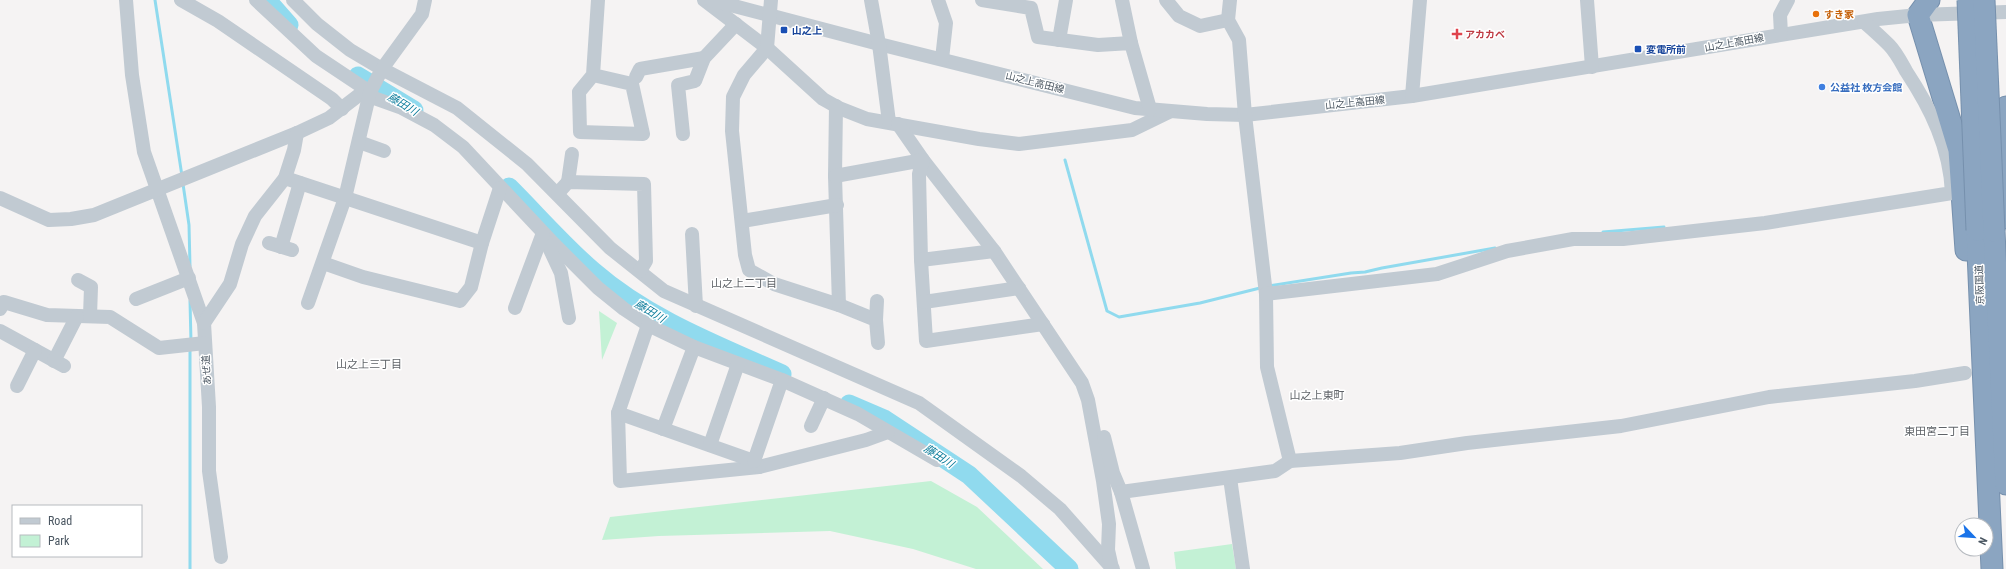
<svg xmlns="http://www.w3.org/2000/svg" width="2006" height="569" viewBox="0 0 2006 569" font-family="'Roboto Condensed','Noto Sans JP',sans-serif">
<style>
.green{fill:#c3f1d5}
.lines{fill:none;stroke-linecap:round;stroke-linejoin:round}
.stream{stroke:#90daee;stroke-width:3}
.river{stroke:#90daee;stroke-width:19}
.highway-casing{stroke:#7690ad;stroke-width:23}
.minor{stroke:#c1cad2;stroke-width:14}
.highway{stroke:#8ba5c1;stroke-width:21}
.highway-bridge-casing{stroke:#7690ad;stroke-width:23;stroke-linecap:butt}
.highway-bridge{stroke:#8ba5c1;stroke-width:21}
.food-dot{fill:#e8710a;stroke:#fff;stroke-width:1.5}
.transit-dot{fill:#1a4fb4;stroke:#fff;stroke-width:1.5}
.health-dot{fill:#e0444e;stroke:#fff;stroke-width:1.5}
.shop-dot{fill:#3f7fe0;stroke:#fff;stroke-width:1.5}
.labels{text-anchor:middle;stroke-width:3;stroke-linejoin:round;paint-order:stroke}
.food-label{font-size:10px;font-weight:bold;fill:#c56008;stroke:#fff;text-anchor:start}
.transit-label{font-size:10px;font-weight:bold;fill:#164399;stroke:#fff;text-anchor:start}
.health-label{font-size:10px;font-weight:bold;fill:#be3a42;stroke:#fff;text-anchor:start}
.street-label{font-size:10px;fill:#4a5661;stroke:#fff}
.shop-label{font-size:10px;font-weight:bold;fill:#366cbe;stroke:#fff;text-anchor:start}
.water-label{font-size:11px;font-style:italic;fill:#0c7c9b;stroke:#fff}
.neighbourhood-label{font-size:11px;fill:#5f6368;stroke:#fff}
</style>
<rect width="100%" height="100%" fill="#f5f3f3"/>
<g class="green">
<polygon points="599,311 617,323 602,360"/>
<polygon points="931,481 977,507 1043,569 976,569 913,549 830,531 659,536 602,540 610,517"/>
<polygon points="1232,544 1236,569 1176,569 1174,552"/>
</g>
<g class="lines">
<g class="stream">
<polyline points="155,0 182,176"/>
<polyline points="1065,160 1107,311 1119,317 1200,303 1260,288"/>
<polyline points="183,184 189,225 190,266"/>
<polyline points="1603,232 1664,227"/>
<polyline points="1268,286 1351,273 1365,272 1382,268 1495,248"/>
<polyline points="190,301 191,342"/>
<polyline points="190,569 190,349"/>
</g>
<g class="river">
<polyline points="267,0 289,25"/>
<polyline points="358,76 414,110"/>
<path d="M 509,187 C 537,215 563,245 593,271 C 648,319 717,345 782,374"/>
<polyline points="849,404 884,419 969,475 1069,569"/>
</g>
<defs>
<g id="highway">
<polyline points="1929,0 1918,15 1959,150 1966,250"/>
<polyline points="2003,218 2002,146 2006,107"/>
<polyline points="1977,230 1992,569"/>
<polyline points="1994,231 2006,484"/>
</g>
</defs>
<use href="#highway" class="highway-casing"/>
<g class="minor">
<polyline points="126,0 132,75 144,152 204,323 209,407 209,471 221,557"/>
<polyline points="181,0 218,21 332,99 342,109"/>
<polyline points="256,0 316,56 370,92 374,98 402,108 434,125 463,147 553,243 598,288 624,309 648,325 694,347 782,380 858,414 937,460"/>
<polyline points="293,0 317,24 350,50 382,69 457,108 527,164 610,248 664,291 919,403 1021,476 1060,509 1113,569"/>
<polyline points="704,0 767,48 823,99 839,108 867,119 979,139 1019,144 1132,130 1169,112"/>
<polyline points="711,0 879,44 1135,108 1207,114 1245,115 1412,96 1878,19 1918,15 2006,12"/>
<polyline points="771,0 767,48 744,75 733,97 732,131 745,255 749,270 774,284 839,305 835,176 836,106"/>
<polyline points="871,0 879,44 889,122"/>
<polyline points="938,0 946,23 942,59"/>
<polyline points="982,0 1031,8 1038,37 1098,45 1131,43 1150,109"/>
<polyline points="1122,0 1131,43"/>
<polyline points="1166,0 1179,16 1200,26 1228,20"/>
<polyline points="1230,0 1228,20 1239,40 1245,115 1266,294 1267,367 1290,461"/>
<polyline points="1587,0 1592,67"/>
<polyline points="1781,34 1780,15 1788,0"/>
<polyline points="1059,40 1066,0"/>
<polyline points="593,75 632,84 643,134 580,132 579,92 593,75 598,0"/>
<polyline points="636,77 640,69 704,58"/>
<polyline points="1412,96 1420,0"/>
<polyline points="898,124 923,160 994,251 1082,383 1088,400 1103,481 1109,524 1108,550 1112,568"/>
<polyline points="683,134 678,85 695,81 704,58 736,24"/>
<polyline points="359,142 384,151"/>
<polyline points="835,176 923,160 919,174 921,260 926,341 1043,324"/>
<polyline points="285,178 482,243"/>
<polyline points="568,182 572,154"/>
<polyline points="558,193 568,182 644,184 646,261 640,271"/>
<polyline points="0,198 49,220 71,219 94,215 297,133 329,118 359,95 370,92"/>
<polyline points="742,221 837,205"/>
<polyline points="692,234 696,306"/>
<polyline points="546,241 561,273 569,318"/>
<polyline points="269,243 292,250"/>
<polyline points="281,247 300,183"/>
<polyline points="921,260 994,251"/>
<polyline points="323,263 363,277 460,301 471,287 482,243 500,188"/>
<polyline points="78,280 91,287 90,316"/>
<path d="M 1266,294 L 1437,274 L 1507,251 L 1573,239 L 1623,239 L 1765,223 L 1952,193 C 1950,147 1931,109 1906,71 C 1901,62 1896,52 1889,45 C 1881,37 1872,29 1864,22"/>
<polyline points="136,299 189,278"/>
<polyline points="924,302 1019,288"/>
<polyline points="308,303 345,198 370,92 382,69 422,14 425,0"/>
<polyline points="839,305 876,320 878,343"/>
<polyline points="515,308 543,233"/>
<polyline points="0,309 4,302 47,315 110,317 159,348 205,343"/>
<polyline points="876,320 877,301"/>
<polyline points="204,323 230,284 242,244 255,216 285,178 294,150 297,133"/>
<polyline points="648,325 618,413 620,481 759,467 866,440 888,432"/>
<polyline points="0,331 64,366"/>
<polyline points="54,361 77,316"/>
<polyline points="17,386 35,350"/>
<polyline points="618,413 754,461 759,467"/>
<polyline points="811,426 824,398"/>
<polyline points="663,429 694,347"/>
<polyline points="1104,437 1113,473 1121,492"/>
<polyline points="710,445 738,364"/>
<polyline points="754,461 782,380"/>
<polyline points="1230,478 1243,569"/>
<polyline points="1143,569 1121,492 1275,471 1290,461 1400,453 1467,443 1621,426 1769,397 1915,381 1965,373"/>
</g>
<use href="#highway" class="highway"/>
<defs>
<g id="highway-bridge">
<polyline points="1968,0 1977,230"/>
<polyline points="1984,0 1994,231"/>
</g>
</defs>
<use href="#highway-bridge" class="highway-bridge-casing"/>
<use href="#highway-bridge" class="highway-bridge"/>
</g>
<circle class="food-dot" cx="1816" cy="14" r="4"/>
<g class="transit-dot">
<rect x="780" y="26" width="8" height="8" rx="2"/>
<rect x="1634" y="45" width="8" height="8" rx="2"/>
</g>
<path class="health-dot" d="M1455 28h4v4h4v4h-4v4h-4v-4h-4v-4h4z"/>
<circle class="shop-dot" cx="1822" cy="87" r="4"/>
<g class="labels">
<g class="food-label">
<text x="1824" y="18">すき家</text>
</g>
<g class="transit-label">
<text x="792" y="34">山之上</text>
<text x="1646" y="53">変電所前</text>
</g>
<g class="health-label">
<text x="1465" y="38">アカカベ</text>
</g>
<g class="street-label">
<text transform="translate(1734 42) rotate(-10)" y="4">山之上高田線</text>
<text transform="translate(1035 82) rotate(14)" y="4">山之上高田線</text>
<text transform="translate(1355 102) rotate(-6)" y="4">山之上高田線</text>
<text transform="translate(1979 285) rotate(-92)" y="4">京阪国道</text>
<text transform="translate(206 370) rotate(-94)" y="4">あぜ道</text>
</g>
<g class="shop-label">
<text x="1830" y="91">公益社 枚方会館</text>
</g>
<g class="water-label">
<text transform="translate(403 104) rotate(31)" y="4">藤田川</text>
<text transform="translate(650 311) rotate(31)" y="4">藤田川</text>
<text transform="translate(939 456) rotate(33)" y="4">藤田川</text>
</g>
<g class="neighbourhood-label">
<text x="744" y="287">山之上二丁目</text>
<text x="369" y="368">山之上三丁目</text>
<text x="1317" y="399">山之上東町</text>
<text x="1937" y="435">東田宮二丁目</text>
</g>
</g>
<rect x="12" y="505" width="130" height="52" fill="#ffffff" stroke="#b7bbc0"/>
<rect x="20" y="518" width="20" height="6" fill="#c1cad2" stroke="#b7bbc0"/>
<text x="48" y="525" font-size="12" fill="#4a5661">Road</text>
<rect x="20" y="535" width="20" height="12" fill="#c3f1d5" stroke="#b7bbc0"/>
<text x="48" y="545" font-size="12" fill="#4a5661">Park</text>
<g transform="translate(1974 537) rotate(115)"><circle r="19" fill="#ffffff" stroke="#b7bbc0"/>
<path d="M0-3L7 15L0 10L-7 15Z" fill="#1a73e8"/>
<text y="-6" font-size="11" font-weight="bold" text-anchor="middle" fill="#4a5661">N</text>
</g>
</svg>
